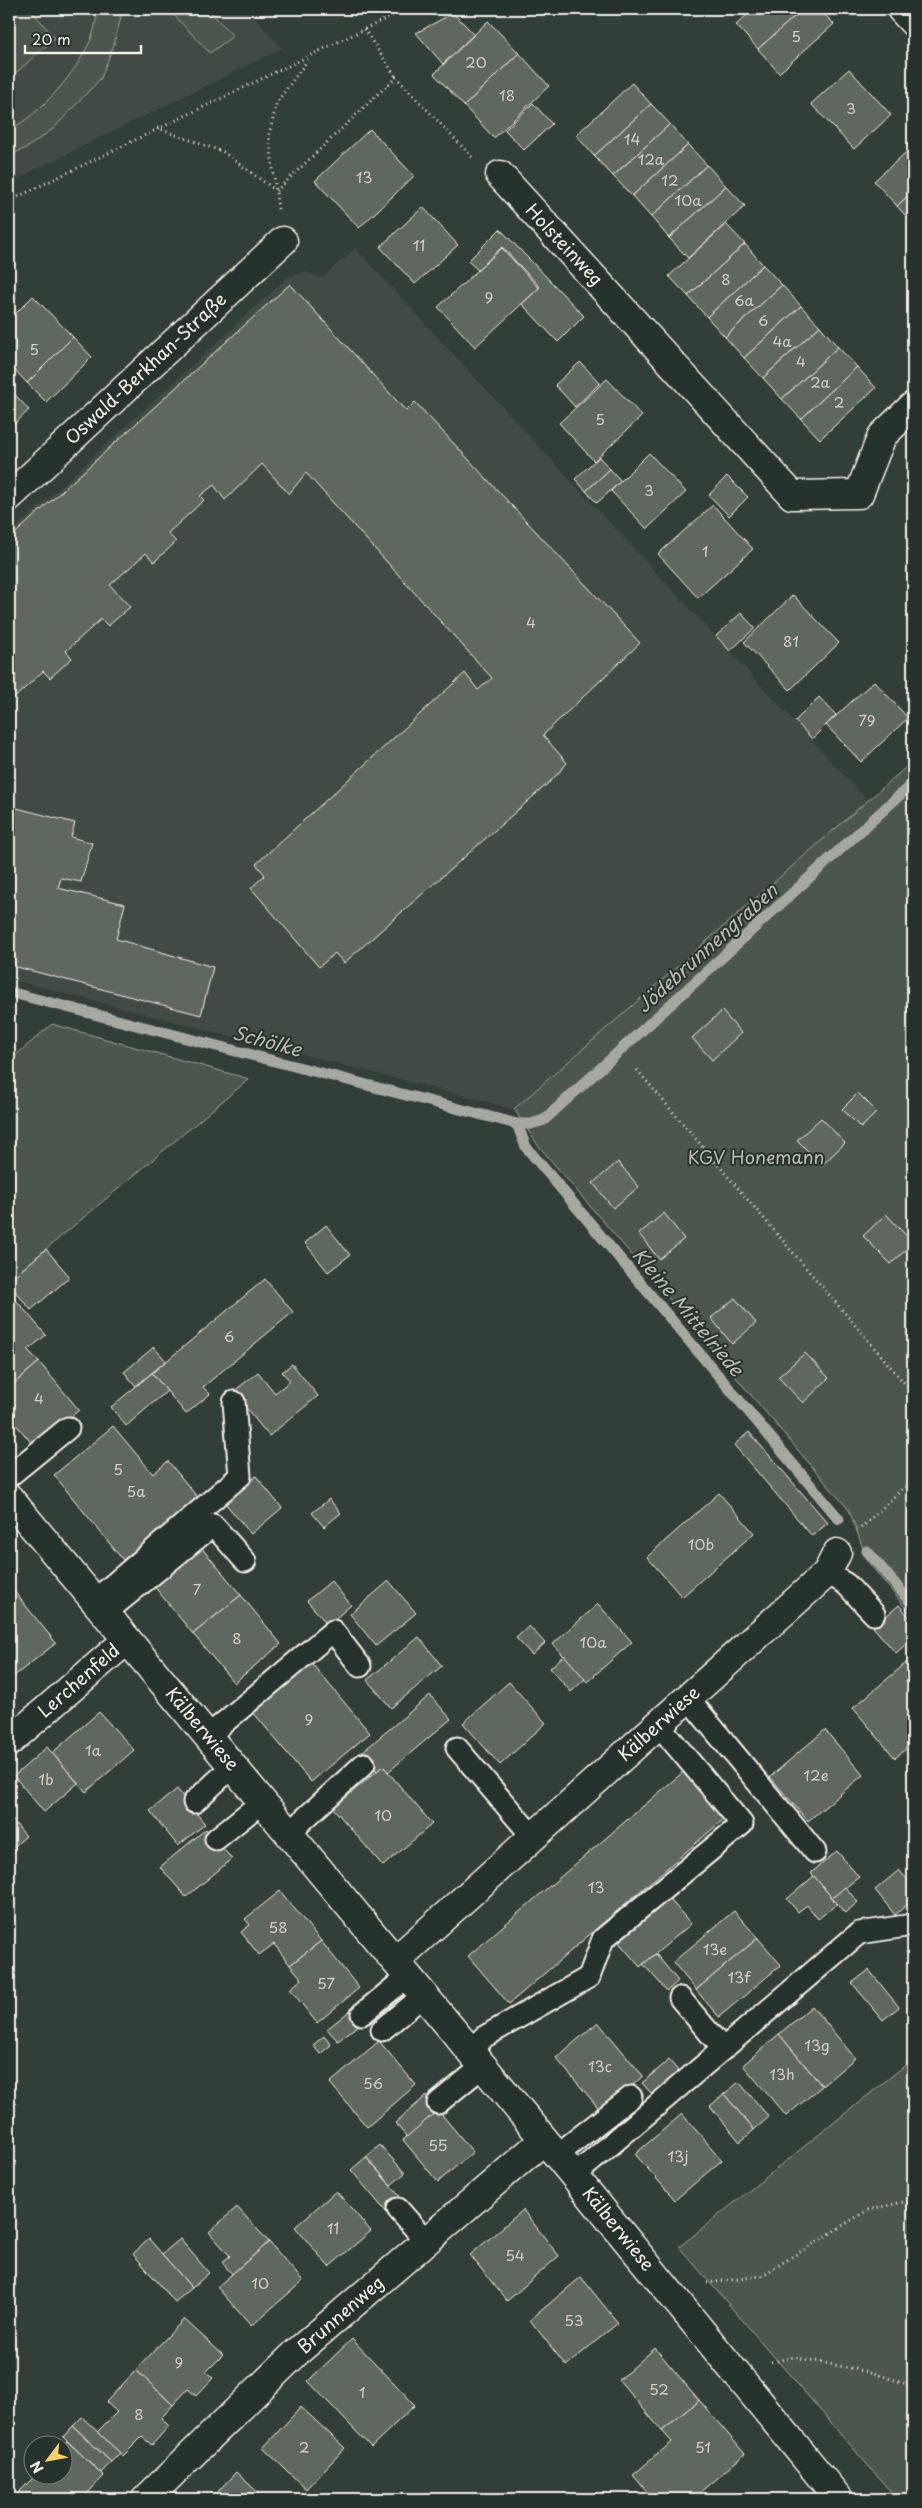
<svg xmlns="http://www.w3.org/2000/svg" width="922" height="2508" viewBox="0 0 922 2508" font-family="'Playpen Sans',sans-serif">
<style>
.built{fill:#404b44}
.green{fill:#4c564f;stroke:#a0a49c}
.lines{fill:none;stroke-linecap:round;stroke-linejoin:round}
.stream{stroke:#a6a9a1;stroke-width:11}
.building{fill:#5f6861;stroke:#f4f1e8}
.service-casing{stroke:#f4f1e8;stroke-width:25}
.minor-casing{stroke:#f4f1e8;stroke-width:31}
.path{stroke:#f4f1e8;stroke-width:3;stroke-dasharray:1 4;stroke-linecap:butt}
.service{stroke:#26332d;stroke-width:21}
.minor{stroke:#26332d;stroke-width:28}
.labels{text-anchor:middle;stroke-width:4;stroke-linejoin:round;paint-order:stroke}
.number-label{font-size:15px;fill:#cfcfc6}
.street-label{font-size:18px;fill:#f4f1e8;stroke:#26332d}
.park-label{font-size:18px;fill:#b9bbb2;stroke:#26332d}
.water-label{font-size:19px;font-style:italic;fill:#babbb3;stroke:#26332d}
</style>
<rect width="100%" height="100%" fill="#323e38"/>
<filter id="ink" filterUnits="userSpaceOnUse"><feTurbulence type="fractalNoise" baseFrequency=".02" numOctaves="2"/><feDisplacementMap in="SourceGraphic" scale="10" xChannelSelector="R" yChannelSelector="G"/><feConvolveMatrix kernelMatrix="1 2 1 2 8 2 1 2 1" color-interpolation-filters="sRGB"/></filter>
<g filter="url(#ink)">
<g class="built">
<polygon points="9,9 247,9 282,48 9,183"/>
<polygon points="355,248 868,801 514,1109 9,979 9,534 288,277 306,272 322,278"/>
</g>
<g class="green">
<polygon points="9,9 30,9 55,38 9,79"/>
<path d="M 99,9 L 123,9 L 114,44 L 101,78 L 54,128 L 28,147 L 9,156 L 9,130 C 42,113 76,73 91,39 C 95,30 96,18 99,9 Z"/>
<polygon points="168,9 208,9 233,36 210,53"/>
<polygon points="913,761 913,1617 868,1562 849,1510 537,1144 514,1109"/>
<polygon points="52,1024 249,1079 9,1280 9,1061"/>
<polygon points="913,2059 913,2499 897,2499 679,2247"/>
</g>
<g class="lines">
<g class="stream">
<polyline points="9,992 517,1124 531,1124 544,1120 913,783"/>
<polyline points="517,1124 526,1147 839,1519"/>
<polyline points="867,1551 913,1605"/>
</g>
</g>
<g class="building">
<polygon points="753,9 803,9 758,49 736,25"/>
<polygon points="803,9 819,9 834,24 779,73 758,49"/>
<polygon points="453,13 474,34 443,64 416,33"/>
<polygon points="488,21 519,53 464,106 434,74"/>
<polygon points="519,53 549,86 494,138 464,106"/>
<polygon points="849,69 891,115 854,149 811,104"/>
<polygon points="632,83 651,104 594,156 576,135"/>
<polygon points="533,103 552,124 524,150 505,130"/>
<polygon points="651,104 670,124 613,176 594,156"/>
<polygon points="670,124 688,145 632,196 613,176"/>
<polygon points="370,129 414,176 359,228 315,181"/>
<polygon points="688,145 707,165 651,217 632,196"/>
<polygon points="913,146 913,191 897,206 874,181"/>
<polygon points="707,165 726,186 669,238 651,217"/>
<polygon points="726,186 745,206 688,258 669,238"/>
<polygon points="913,191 913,224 897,206"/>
<polygon points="423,207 458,245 415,284 380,247"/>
<polygon points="726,224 745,244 688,296 669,276"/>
<polygon points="500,229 584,316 558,342 522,304 540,287 502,247 478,270 468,261"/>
<polygon points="745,244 763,265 707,317 688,296"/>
<polygon points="502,248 539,288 475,347 438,307"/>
<polygon points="763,265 782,285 725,337 707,317"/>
<polygon points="290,284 406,411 415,402 640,643 543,735 567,763 553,779 344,963 335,953 319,967 251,888 265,875 256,864 465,673 478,690 492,678 306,473 289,494 262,464 225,500 214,485 200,496 204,500 168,533 176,542 154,562 146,553 110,585 130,607 108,626 101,619 66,651 72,658 50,678 43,671 9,703 9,539"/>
<polygon points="782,285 801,306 744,358 725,337"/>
<polygon points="33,296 73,337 27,383 9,364 9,320"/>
<polygon points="801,306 820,326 763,378 744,358"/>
<polygon points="820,326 838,347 782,399 763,378"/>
<polygon points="73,337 92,357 46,402 27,383"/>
<polygon points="838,347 857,367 801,419 782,399"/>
<polygon points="580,362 600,383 575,407 555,385"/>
<polygon points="857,367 876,388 820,439 801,419"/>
<polygon points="607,379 642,416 594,461 559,423"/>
<polygon points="9,388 29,410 9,429"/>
<polygon points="649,453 686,492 647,529 611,491"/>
<polygon points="599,457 610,469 586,491 575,479"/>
<polygon points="610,469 621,481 597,503 586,491"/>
<polygon points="727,476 748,497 729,516 709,495"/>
<polygon points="713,505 753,549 698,598 658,554"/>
<polygon points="793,595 839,643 790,690 744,642"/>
<polygon points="741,613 755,628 730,651 716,636"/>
<polygon points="874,681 908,718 861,762 826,725"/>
<polygon points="819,697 836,715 812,739 795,721"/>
<polygon points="9,806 75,823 71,837 92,843 81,882 61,878 58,888 125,904 116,939 213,967 201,1015 9,965"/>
<polygon points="722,1011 741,1033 712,1060 692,1038"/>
<polygon points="858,1093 877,1112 861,1128 842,1109"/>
<polygon points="821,1118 845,1143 822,1165 797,1140"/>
<polygon points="618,1162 639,1187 613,1208 593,1183"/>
<polygon points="664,1213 684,1239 659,1259 639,1234"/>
<polygon points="886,1214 913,1243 891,1264 863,1236"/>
<polygon points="326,1225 350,1255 328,1272 305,1243"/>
<polygon points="46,1249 70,1277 31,1310 9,1284 9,1281"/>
<polygon points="265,1279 293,1312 203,1387 210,1394 186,1414 152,1373"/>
<polygon points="735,1298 756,1323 732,1344 711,1318"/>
<polygon points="16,1300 46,1335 28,1350 39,1362 9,1388 9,1306"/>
<polygon points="154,1347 166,1361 136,1386 124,1372"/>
<polygon points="805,1353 829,1378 803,1403 778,1377"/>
<polygon points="39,1362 79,1410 35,1447 9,1416 9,1388"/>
<polygon points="292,1364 318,1396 269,1436 233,1392 258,1372 275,1393 290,1381 282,1372"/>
<polygon points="152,1373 167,1391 126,1426 111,1407"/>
<polygon points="113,1426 153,1474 168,1461 198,1498 123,1560 54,1475"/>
<polygon points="749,1432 828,1523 812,1536 734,1445"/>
<polygon points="256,1476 282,1508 251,1534 225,1503"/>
<polygon points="719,1493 754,1533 682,1597 647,1557"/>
<polygon points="329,1499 341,1513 324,1527 312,1513"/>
<polygon points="200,1546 241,1595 193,1634 153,1585"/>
<polygon points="331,1581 351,1605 328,1625 307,1601"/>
<polygon points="389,1581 416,1613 376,1646 350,1614"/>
<polygon points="9,1585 56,1643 13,1677 9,1672"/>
<polygon points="241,1595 281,1644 234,1683 193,1634"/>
<polygon points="598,1604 632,1642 587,1682 553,1644"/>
<polygon points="899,1605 913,1621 913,1638 896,1653 873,1627"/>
<polygon points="529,1626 545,1643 532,1655 516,1638"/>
<polygon points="419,1637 442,1666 391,1708 367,1680"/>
<polygon points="564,1655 585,1679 571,1692 550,1668"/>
<polygon points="913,1657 913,1743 895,1758 853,1708"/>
<polygon points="307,1658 370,1733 311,1782 248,1706"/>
<polygon points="509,1682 546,1723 500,1765 463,1723"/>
<polygon points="430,1695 451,1719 388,1772 383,1766 377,1771 361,1753"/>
<polygon points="99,1712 134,1750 86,1792 52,1753"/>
<polygon points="825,1730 863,1775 808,1821 770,1777"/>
<polygon points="47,1747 78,1783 44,1812 14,1776"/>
<polygon points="383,1766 432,1824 383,1866 333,1808"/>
<polygon points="683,1772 724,1819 509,2004 468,1956"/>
<polygon points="177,1789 205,1824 178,1846 150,1811"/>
<polygon points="9,1816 26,1836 9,1851"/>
<polygon points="206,1829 232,1859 186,1897 160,1867"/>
<polygon points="837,1851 859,1877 832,1898 811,1873"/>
<polygon points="899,1870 913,1886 913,1899 895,1915 875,1890"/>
<polygon points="814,1876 837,1904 818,1919 807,1905 798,1912 787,1899"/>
<polygon points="845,1887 858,1902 845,1913 832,1898"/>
<polygon points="280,1891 321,1941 290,1965 274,1944 259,1955 241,1932 250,1925 245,1919"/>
<polygon points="667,1896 691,1924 640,1967 616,1939"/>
<polygon points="734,1911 758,1938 696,1990 673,1962"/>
<polygon points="758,1938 781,1965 719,2017 696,1990"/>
<polygon points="321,1941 359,1988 317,2023 290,1989 302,1979 290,1965"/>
<polygon points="656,1954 678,1981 667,1991 643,1964"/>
<polygon points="869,1970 899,2007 883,2020 852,1983"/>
<polygon points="812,2006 855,2058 822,2086 779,2034"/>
<polygon points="352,2009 362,2022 338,2041 327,2029"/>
<polygon points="598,2022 643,2076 602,2112 556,2058"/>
<polygon points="779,2034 822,2086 786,2116 743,2065"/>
<polygon points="324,2036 331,2045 320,2054 313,2045"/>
<polygon points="379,2041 416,2085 367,2127 330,2083"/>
<polygon points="669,2060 679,2072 652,2094 642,2083"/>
<polygon points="739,2082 769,2117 754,2130 724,2094"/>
<polygon points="724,2094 754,2130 740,2142 710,2106"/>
<polygon points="426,2096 438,2110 407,2137 395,2123"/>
<polygon points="438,2110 473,2152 438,2182 403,2140"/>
<polygon points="682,2114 722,2160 675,2200 635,2154"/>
<polygon points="380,2145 405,2173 391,2185 366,2157"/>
<polygon points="366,2157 403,2200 387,2213 351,2170"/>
<polygon points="336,2191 371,2231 329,2267 295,2227"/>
<polygon points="237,2207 269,2242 232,2274 222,2262 230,2256 209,2232"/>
<polygon points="523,2210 559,2256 507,2301 470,2255"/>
<polygon points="149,2239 192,2288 175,2302 133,2254"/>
<polygon points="180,2239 209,2273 192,2288 162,2254"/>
<polygon points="269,2242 303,2281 251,2326 217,2287"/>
<polygon points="581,2277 618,2323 566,2366 530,2320"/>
<polygon points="184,2319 223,2355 206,2372 213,2378 196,2396 188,2389 173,2405 136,2370"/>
<polygon points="352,2339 415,2405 371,2447 308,2381"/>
<polygon points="655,2348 699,2400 662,2431 619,2380"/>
<polygon points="136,2370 173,2405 161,2418 169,2426 152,2445 142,2437 123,2456 97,2432 117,2412 106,2402"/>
<polygon points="699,2400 745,2454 692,2499 653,2499 633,2475 672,2442 662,2431"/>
<polygon points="301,2407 345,2448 306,2489 263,2448"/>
<polygon points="82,2417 120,2453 111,2462 73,2426"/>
<polygon points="73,2426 111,2462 101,2473 63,2437"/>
<polygon points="67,2441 104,2476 82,2499 19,2499 15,2496 35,2476 62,2476 62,2446"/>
<polygon points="236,2472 265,2499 211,2499"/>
</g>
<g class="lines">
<defs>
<g id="service">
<polyline points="9,1476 68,1428"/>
<polyline points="827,1573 846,1584 874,1614"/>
<polyline points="94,1601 240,1476 234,1402"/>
<polyline points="105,1613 213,1525 245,1561"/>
<polyline points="688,1698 815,1852"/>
<polyline points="208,1736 333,1631 360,1666"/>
<polyline points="457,1748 533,1837"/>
<polyline points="194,1802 233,1766"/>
<polyline points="289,1833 364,1764"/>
<polyline points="216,1839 262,1802"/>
<polyline points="680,1998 723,2049"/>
<polyline points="362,2014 408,1976"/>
<polyline points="382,2030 424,1995"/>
<polyline points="470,2051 484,2037 589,1977 603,1939 742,1824 658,1724"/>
<polyline points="438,2103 483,2066"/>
<polyline points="557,2155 631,2097"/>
<polyline points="574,2176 859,1933 913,1925"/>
<polyline points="398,2209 426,2241"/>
</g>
<g id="minor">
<polyline points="901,9 913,22"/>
<polyline points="500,175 792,495 859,494 882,436 913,406"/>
<polyline points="9,497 283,241"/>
<polyline points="9,1498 557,2155 839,2499"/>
<polyline points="9,1742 127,1640"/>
<polyline points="395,1961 827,1573 837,1553"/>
<polyline points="146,2499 297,2352 544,2140"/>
</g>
</defs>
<use href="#service" class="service-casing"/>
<use href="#minor" class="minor-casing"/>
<g class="path">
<polyline points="364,29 396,77"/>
<polyline points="157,128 223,152 275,190"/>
<polyline points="276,191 396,77 473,158"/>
<polyline points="9,201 406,9"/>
<polyline points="278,209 269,135 277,102 310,57"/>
<polyline points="637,1070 913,1393"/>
<polyline points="861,1528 913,1479"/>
<polyline points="707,2283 761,2276 868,2210 913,2200"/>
<polyline points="772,2362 794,2357 870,2372 913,2386"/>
</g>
<use href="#service" class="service"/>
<use href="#minor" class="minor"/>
</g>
</g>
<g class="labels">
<g class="number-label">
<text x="796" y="42">5</text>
<text x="476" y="68">20</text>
<text x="507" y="101">18</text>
<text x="851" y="114">3</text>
<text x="632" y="145">14</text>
<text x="651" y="165">12a</text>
<text x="364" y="183">13</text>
<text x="670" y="186">12</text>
<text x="688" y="206">10a</text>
<text x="419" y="251">11</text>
<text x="726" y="285">8</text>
<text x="489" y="303">9</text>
<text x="744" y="306">6a</text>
<text x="763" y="326">6</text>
<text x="782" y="347">4a</text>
<text x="34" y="355">5</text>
<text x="801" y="367">4</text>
<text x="820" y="388">2a</text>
<text x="839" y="408">2</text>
<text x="600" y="425">5</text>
<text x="649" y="496">3</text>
<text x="705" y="557">1</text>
<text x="531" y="628">4</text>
<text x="791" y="647">81</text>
<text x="867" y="726">79</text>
<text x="229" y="1342">6</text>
<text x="39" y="1404">4</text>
<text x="118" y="1475">5</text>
<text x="136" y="1497">5a</text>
<text x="701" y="1550">10b</text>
<text x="197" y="1595">7</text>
<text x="237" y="1644">8</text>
<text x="593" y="1648">10a</text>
<text x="309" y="1725">9</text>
<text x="93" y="1756">1a</text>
<text x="816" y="1781">12e</text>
<text x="46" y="1785">1b</text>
<text x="383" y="1821">10</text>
<text x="596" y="1893">13</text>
<text x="278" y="1933">58</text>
<text x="715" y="1955">13e</text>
<text x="739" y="1983">13f</text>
<text x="326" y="1989">57</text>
<text x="817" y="2051">13g</text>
<text x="600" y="2072">13c</text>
<text x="782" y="2080">13h</text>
<text x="373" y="2089">56</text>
<text x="438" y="2151">55</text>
<text x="678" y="2162">13j</text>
<text x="333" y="2234">11</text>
<text x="515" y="2261">54</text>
<text x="260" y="2289">10</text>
<text x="574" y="2326">53</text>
<text x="179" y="2368">9</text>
<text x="659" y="2395">52</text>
<text x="362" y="2398">1</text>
<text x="139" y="2420">8</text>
<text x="304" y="2453">2</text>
<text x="703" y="2453">51</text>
</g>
<g class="street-label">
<text transform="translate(564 245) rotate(47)" y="6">Holsteinweg</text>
<text transform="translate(146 369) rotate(-43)" y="6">Oswald-Berkhan-Straße</text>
<text transform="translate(79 1681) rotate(-41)" y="6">Lerchenfeld</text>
<text transform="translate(659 1724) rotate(-42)" y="6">Kälberwiese</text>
<text transform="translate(202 1729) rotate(50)" y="6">Kälberwiese</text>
<text transform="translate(618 2229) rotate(51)" y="6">Kälberwiese</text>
<text transform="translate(341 2315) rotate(-41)" y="6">Brunnenweg</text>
</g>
<g class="park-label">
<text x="756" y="1164">KGV Honemann</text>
</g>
<g class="water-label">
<text transform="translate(707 948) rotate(-42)" y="7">Jödebrunnengraben</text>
<text transform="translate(267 1041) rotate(15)" y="7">Schölke</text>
<text transform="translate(688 1312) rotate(50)" y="7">Kleine Mittelriede</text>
</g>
</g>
<rect width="922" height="2508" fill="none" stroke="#26332d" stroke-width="30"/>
<rect x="15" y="15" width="892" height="2478" fill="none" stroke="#f4f1e8" stroke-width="2" filter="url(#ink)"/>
<g transform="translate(48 2460) rotate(238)"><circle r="24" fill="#26332d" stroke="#787f78"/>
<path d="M0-4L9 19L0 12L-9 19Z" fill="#ffd166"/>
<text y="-8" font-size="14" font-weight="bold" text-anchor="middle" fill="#f4f1e8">N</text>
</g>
<path d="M25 45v8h116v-8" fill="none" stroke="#f4f1e8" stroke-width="2.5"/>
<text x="32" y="45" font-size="15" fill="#f4f1e8" stroke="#26332d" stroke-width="4" paint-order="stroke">20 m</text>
</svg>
